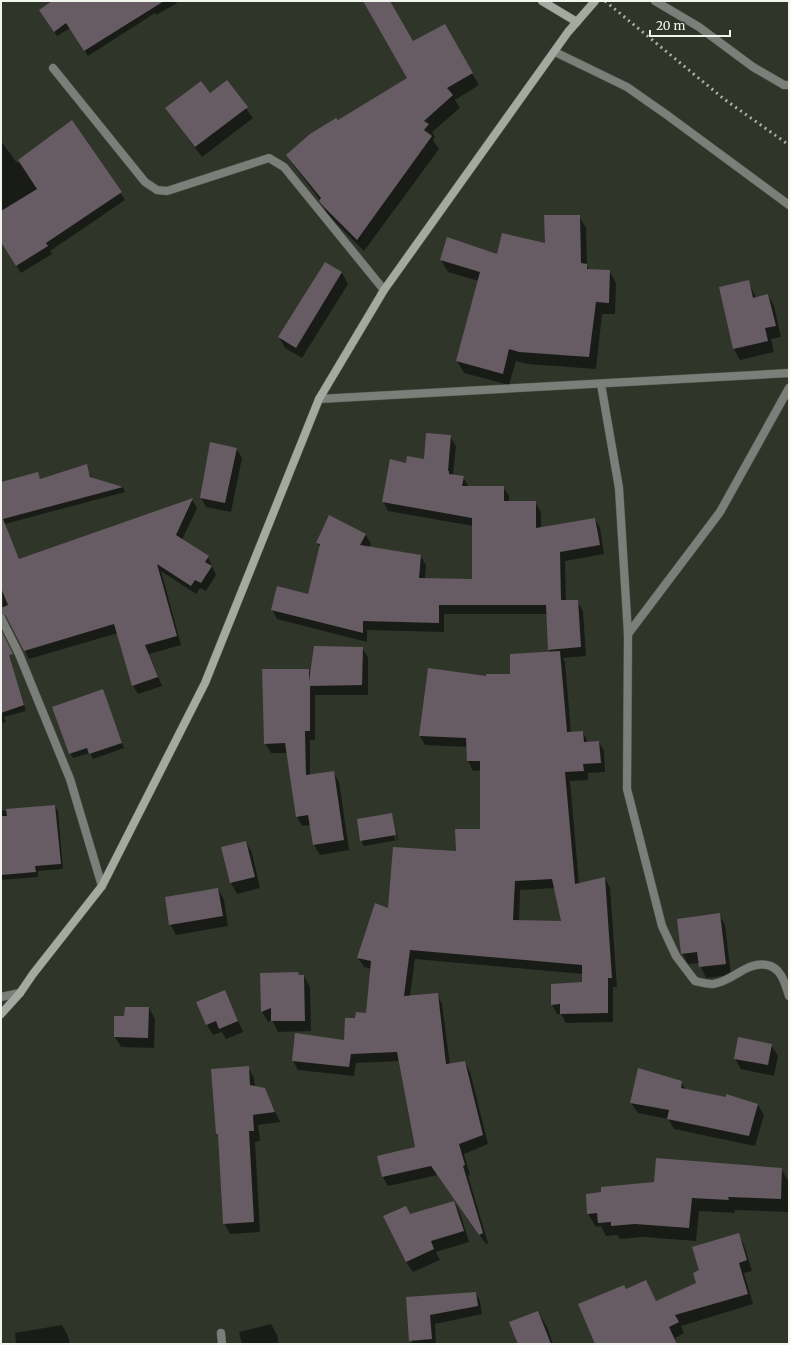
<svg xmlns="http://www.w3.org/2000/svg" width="790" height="1345" viewBox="0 0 790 1345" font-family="Merriweather,serif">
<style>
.shadow{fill:#0007;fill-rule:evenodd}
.building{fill:#675b64;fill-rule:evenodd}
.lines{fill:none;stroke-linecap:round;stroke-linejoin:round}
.street-casing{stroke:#4f5449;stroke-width:9}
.secondary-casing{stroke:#4f5449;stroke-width:9}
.street{stroke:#7c7f79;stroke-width:8}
.secondary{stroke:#a5a9a0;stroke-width:8}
.rail{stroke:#acb0a7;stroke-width:3;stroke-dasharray:2 4;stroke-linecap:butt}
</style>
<rect width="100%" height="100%" fill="#30352a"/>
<g class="shadow">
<polygon points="55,1 176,1 177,3 156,15 155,13 88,56 70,28 57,36 44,15"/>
<polygon points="364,1 389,1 413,42 444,26 479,85 455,100 460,108 432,132 435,137 433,140 439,149 364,251 327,214 320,200 295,167 287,155 338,122 409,79"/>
<polygon points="226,81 253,118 202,157 166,109 210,94"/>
<polygon points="72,122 125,200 50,251 52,254 21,273 1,241 1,141 17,163"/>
<polygon points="579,216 586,228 587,266 589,270 609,270 616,283 615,314 602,314 596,369 527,364 516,361 509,385 464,373 457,361 479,281 448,272 441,260 498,255 546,244"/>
<polygon points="325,263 342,273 348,284 302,358 285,348 279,337"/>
<polygon points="748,281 756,298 768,295 774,306 781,337 771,339 774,352 740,360 734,349 720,288"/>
<path d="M 450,436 L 456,446 L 453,475 L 463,477 L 469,487 L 503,487 L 509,496 L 509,502 L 535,502 L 541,512 L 541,528 L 595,519 L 600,528 L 604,554 L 565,561 L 566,601 L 577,601 L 583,611 L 586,656 L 563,658 L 565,662 L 571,733 L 583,732 L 588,743 L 599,742 L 604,751 L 605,772 L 588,773 L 588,780 L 570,781 L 579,884 L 605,878 L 610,888 L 617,987 L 613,987 L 613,1022 L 566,1023 L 561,1014 L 557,1014 L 552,1005 L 583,983 L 583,974 L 415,959 L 410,996 L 437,994 L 442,1004 L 450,1065 L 465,1062 L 470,1072 L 488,1144 L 464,1154 L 470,1175 L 468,1176 L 488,1243 L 486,1244 L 438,1175 L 388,1186 L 383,1177 L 378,1157 L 416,1148 L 400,1061 L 356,1063 L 354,1076 L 298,1070 L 293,1061 L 345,1041 L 356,1019 L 367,1014 L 371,969 L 364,967 L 358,958 L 389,909 L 481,830 L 481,770 L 473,771 L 468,761 L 467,747 L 425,745 L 420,736 L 486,678 L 511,676 L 551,653 L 549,650 L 547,614 L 444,614 L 444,632 L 367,630 L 367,642 L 277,619 L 272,609 L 309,595 L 320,548 L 317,543 L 329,516 L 366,535 L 371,544 L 369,548 L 420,555 L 426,565 L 425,579 L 473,580 L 473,526 L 388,511 L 383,501 L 407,464 L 425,460 ZM 555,888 L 562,922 L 519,921 L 520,890 Z"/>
<polygon points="236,448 242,458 231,512 206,507 201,498"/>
<polygon points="86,466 92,479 123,487 125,492 1,525 1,483 38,474 41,480"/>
<polygon points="192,500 197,508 182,540 208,557 216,575 206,591 200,588 196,594 161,571 181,645 149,654 162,686 138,694 133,686 118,633 29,659 11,623 3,612 1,532 6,530 20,560"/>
<polygon points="362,648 368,657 368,695 315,695 315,740 310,740 310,775 333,772 339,782 349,850 320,855 314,845 311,825 302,826 297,817 288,753 271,753 265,743 309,670 311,675"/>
<polygon points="7,650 26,711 4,717 6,722 1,723 1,652"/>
<polygon points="102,690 124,748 93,759 90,753 73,758 70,753"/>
<polygon points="55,806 58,811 63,869 38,871 38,877 1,880 1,811"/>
<polygon points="391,814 394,818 392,818 395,840 397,840 394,818 398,840 364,846 361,840"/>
<polygon points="246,842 252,853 260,888 237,894 231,883 222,848"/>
<polygon points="218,889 224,900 228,926 176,935 170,924"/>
<polygon points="719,914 725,925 731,975 706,978 699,963 688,964 682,953"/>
<polygon points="299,976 304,976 310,987 311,1031 278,1032 272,1020 268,1022 262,1012"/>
<polygon points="225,991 243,1032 226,1039 222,1032 213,1035 207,1025"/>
<polygon points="149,1008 155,1019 154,1048 121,1047 115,1037 125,1017"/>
<polygon points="771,1045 778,1056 774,1076 741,1069 735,1059"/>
<polygon points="248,1067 254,1078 255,1087 265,1089 280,1122 258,1125 260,1141 255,1142 260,1232 230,1234 224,1223 219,1136 217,1134"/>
<polygon points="681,1082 686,1090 726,1099 727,1096 758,1105 764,1115 755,1146 674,1129 668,1119 638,1113 631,1103"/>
<polygon points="781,1169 789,1182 788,1212 734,1210 735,1213 699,1211 696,1241 643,1237 620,1239 617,1235 606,1236 601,1226 596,1227 588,1214"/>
<polygon points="454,1202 460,1213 469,1242 436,1252 440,1260 413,1272 406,1262 411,1215"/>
<polygon points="738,1234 744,1245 752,1271 744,1273 753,1304 681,1326 684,1333 675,1338 677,1344 596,1344 626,1290 656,1302 697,1283 701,1271"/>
<polygon points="476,1293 480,1301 482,1314 435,1324 436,1344 412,1344 407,1298"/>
<polygon points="538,1312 547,1327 553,1344 519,1344"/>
<polygon points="271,1324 277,1335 279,1344 242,1344 239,1332"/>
<polygon points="62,1325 68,1336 70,1344 16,1344 15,1333"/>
</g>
<g class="building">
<polygon points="52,1 164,1 84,51 66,23 54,32 39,10"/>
<polygon points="363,1 390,1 413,41 445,24 473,73 447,88 453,95 424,121 429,124 424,130 432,136 357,240 325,208 319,201 321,198 286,155 310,134 336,118 338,120 407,78"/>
<polygon points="227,80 248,107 195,147 165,108 201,81 210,93"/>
<polygon points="72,120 122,192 46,243 48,246 16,266 1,242 1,211 37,189 18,160"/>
<polygon points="544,215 580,215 581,263 587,264 587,269 610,270 609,303 596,302 589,357 519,352 509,349 503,374 456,361 480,272 440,260 447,237 497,254 502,233 545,243"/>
<polygon points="325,262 342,272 296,348 278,337"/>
<polygon points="749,280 753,298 768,294 776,326 765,328 768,341 733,349 719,287"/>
<polygon points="426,433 451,435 448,471 449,471 449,474 464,476 462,486 504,486 504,501 536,501 536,528 595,518 600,545 560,552 561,600 578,600 581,647 548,650 546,605 439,605 439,623 363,621 363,633 271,610 277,586 308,594 320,544 316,543 329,515 366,534 360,545 421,555 419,578 472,579 472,518 382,502 390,459 406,463 407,456 424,459"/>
<polygon points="210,442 237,448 225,503 200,498"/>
<polygon points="87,464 90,477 123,487 3,519 19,559 193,498 176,535 209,556 205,562 212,566 201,583 195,580 191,586 157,564 177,636 145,645 158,677 132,686 114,624 24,651 6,616 1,613 1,608 8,605 1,588 1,482 38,472 40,479"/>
<polygon points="1,630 13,654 9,655 24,705 1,713"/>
<polygon points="314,646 363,647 362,685 310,686 310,731 305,731 306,775 334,771 344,840 313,845 308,815 296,817 285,743 264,744 262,669 309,669 309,681"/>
<path d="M 560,651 L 567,732 L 583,731 L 584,742 L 599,741 L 601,763 L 583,764 L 584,771 L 565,772 L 575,884 L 605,877 L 612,978 L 608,978 L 608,1013 L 560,1014 L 560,1004 L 551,1005 L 551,984 L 582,982 L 582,965 L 410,950 L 404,996 L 438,993 L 446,1064 L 465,1061 L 483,1135 L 459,1144 L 465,1165 L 463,1166 L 483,1233 L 479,1235 L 431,1166 L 382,1177 L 377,1156 L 415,1147 L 397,1052 L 351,1054 L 349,1067 L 292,1061 L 295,1033 L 344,1040 L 345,1018 L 355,1018 L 356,1012 L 366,1013 L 371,961 L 357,958 L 375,903 L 388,908 L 393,847 L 456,851 L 455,829 L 480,829 L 480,761 L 467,761 L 466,738 L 419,736 L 428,668 L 486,676 L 486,674 L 510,674 L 510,654 ZM 552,879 L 561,921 L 513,920 L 515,881 Z"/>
<polygon points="103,689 122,743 89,754 87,748 69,754 52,707"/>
<polygon points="55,805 61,864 35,866 36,872 1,875 1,816 7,816 6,809"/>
<polygon points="392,813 396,835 360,841 357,819"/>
<polygon points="246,841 255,877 230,883 221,847"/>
<polygon points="218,888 223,916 169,925 165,897"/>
<polygon points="720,913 726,964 699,967 697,952 681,954 677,919"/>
<polygon points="298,972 299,975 304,975 305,1021 271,1021 271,1008 261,1012 260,973"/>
<polygon points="225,990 238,1021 219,1029 216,1021 206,1025 196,1002"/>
<polygon points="125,1007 149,1007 148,1038 114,1037 114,1016 124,1016"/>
<polygon points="738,1037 772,1044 768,1065 734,1059"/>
<polygon points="249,1066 250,1085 265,1088 275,1112 253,1115 254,1131 249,1131 254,1222 223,1224 218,1134 216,1134 211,1069"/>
<polygon points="638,1068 682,1081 681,1088 726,1097 726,1094 758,1104 749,1136 667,1119 669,1110 630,1103"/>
<polygon points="656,1158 782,1168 781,1199 728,1197 729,1200 692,1198 689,1228 635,1224 611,1226 611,1222 598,1223 597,1213 587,1214 586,1194 601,1192 601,1187 654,1182"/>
<polygon points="454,1201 464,1231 431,1241 434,1249 406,1262 383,1216 406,1206 410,1214"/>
<polygon points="739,1233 747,1260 739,1263 748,1294 675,1315 679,1322 669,1327 677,1344 595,1344 578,1304 624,1285 626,1289 646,1280 656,1301 696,1283 693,1273 699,1270 692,1247"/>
<polygon points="476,1292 478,1306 430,1315 432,1339 409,1341 406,1297"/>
<polygon points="538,1311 551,1344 518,1344 509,1322"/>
</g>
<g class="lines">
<defs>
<g id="street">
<polyline points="655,1 699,27 753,67 784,85 789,85"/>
<polyline points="555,52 627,87 667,115 789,205"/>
<polyline points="53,68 145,182 157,190 167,191 269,158 284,167 384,290"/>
<path d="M 601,384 L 619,488 L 628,634 L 627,789 L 662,926 L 676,956 L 695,981 C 700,982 707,984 713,984 C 734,981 746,961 767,965 C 782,968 785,984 789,996"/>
<polyline points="319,399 789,373"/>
<polyline points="1,618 19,654 70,779 102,886"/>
<polyline points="628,634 720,512 789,388"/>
<polyline points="1,997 20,993"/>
<polyline points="221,1333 222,1344"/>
</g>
<g id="secondary">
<polyline points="542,1 577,22"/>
<polyline points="1,1014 20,993 33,974 102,886 205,683 319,399 384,290 568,32 595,1"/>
</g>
</defs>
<use href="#street" class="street-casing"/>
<use href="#secondary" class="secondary-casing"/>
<use href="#street" class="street"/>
<use href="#secondary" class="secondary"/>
<polyline class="rail" points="605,1 724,99 789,145"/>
</g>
<rect width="790" height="1345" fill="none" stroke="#f1f5ee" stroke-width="4"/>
<path d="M650 30v6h80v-6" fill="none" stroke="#f1f5ee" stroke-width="2"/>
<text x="656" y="30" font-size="12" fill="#f1f5ee" stroke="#30352a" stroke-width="3" paint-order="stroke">20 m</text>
</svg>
